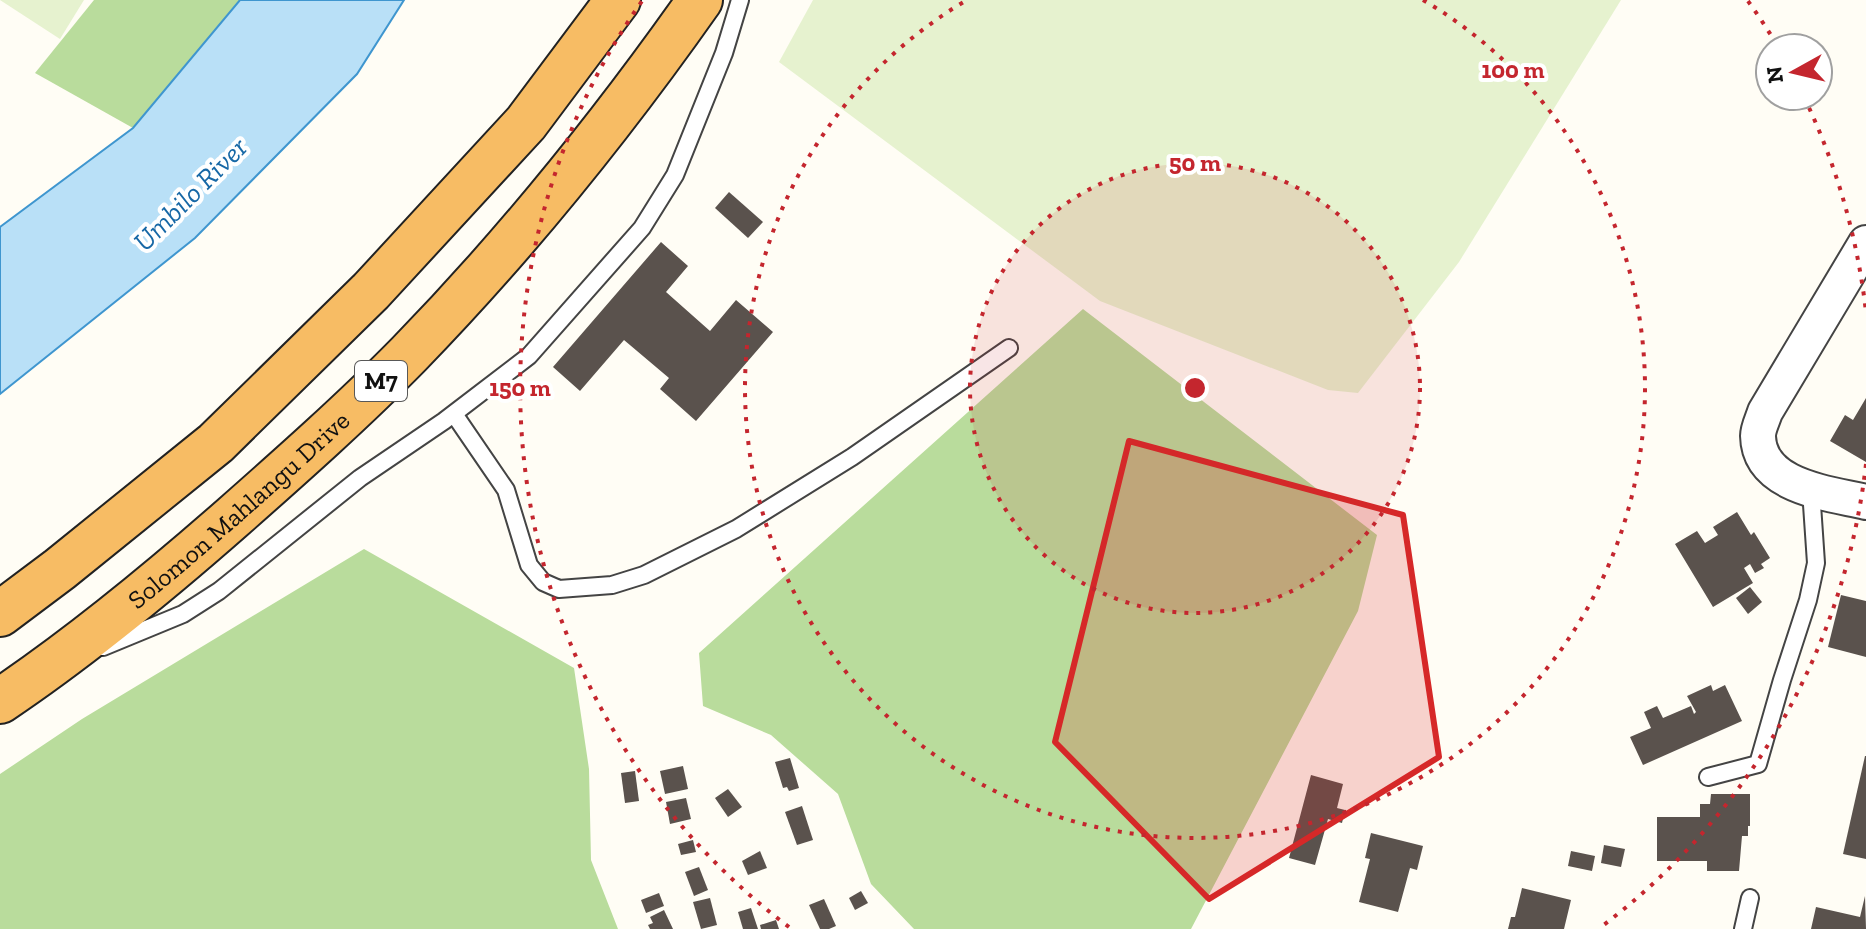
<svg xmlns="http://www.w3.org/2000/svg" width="1866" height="929" viewBox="0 0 1866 929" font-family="'Zilla Slab',serif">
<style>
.forest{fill:#b9dc9c}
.pitch{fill:#e6f2cf}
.water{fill:#b9e0f7;stroke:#3f96cf;stroke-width:2}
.building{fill:#5a524d}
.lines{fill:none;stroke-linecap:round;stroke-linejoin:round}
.service-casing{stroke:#444;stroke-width:20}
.minor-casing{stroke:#444;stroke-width:38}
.trunk-casing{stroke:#222;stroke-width:48}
.service{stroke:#fff;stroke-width:16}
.minor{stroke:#fff;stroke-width:34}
.trunk{stroke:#f7bc64;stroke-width:44}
.marked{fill:#d62828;fill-opacity:0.2;stroke:#d62828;stroke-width:6;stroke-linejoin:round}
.ring{fill:none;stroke:#c4262e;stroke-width:4;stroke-dasharray:4 8}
.labels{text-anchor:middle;stroke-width:8;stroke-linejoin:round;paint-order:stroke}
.shield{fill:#fff;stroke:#585858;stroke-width:2}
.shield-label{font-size:24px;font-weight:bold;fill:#111}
.street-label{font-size:26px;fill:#111;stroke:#fff}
.water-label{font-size:28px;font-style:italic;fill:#1768a6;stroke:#fff}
.centre{fill:#c4262e;stroke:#fff;stroke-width:4}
.ring-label{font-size:24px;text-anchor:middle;font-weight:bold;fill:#c4262e;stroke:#fff;stroke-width:8;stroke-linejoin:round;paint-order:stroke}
</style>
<rect width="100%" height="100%" fill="#fffdf5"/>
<g class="forest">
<polygon points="94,0 250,0 133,128 35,73"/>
<polygon points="1083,309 1377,535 1358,611 1191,929 914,929 871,884 838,794 771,735 703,706 699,653"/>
<polygon points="364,549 574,668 589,769 591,860 618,929 0,929 0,774 82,719"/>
</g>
<g class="pitch">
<polygon points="0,0 84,0 60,39"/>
<polygon points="813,0 1621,0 1459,262 1358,393 1328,390 1100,301 779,62"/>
</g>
<polygon class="water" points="240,0 404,0 357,74 195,238 0,394 0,227 133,128"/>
<g class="building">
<polygon points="729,192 763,222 748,238 715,208"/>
<polygon points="661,242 688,266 666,292 710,331 736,300 773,332 696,421 660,389 669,378 624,340 580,391 553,367"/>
<polygon points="1866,398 1866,462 1830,441 1845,415 1853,420"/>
<polygon points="1737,512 1751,535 1754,532 1770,558 1761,564 1764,568 1755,573 1750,564 1744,568 1753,583 1713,607 1675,544 1697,531 1705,543 1718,535 1713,527"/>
<polygon points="1750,587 1762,602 1748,614 1736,598"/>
<polygon points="1841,595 1866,601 1866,657 1828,647"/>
<polygon points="1711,685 1713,691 1725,685 1742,721 1643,765 1630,737 1651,728 1644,712 1657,706 1663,718 1691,706 1694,714 1696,712 1687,696"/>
<polygon points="1865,756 1866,756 1866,859 1843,854"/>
<polygon points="790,758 799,788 789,791 787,787 783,788 775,762"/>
<polygon points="683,766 688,789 665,794 660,771"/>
<polygon points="635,771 639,801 625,803 621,773"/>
<polygon points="1311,775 1343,784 1337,808 1345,810 1342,823 1328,819 1315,865 1289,858"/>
<polygon points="728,789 742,807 728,817 715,798"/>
<polygon points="1711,794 1750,794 1750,826 1748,826 1748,836 1742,836 1739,871 1707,871 1707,861 1657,861 1657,817 1700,817 1700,804 1710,804"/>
<polygon points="686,798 691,819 670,824 666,802"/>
<polygon points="802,806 813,840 797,845 785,812"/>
<polygon points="1371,833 1423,846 1417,870 1410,868 1398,912 1359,902 1370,859 1365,858"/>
<polygon points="693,840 696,852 681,855 678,844"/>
<polygon points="1604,845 1625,849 1621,867 1601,863"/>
<polygon points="760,851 767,868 748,875 742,861"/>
<polygon points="1571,851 1595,856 1592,871 1568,866"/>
<polygon points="699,867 708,890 694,896 685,872"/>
<polygon points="1522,888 1571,900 1564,929 1508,929 1511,917 1515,917"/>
<polygon points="861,891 868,903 855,910 849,898"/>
<polygon points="659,893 664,906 646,913 641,900"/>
<polygon points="1865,896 1866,929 1811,929 1816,907 1860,917"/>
<polygon points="710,898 717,925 701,929 693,902"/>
<polygon points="824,899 836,926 829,929 820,929 809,905"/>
<polygon points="751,908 758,929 743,929 738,912"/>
<polygon points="664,910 673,929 650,929 648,925 653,923 650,917"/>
<polygon points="776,920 779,929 761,929 760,925"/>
</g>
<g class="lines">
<defs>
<g id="service">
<polyline points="454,414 506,490 529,565 543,582 559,589 612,585 644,575 736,529 852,457 1009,348"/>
<polyline points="103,647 183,614 219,591 360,478 444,421 529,356 642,228 675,175 724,53 740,0"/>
<polyline points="1708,777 1758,764 1782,680 1808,600 1816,563 1811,490"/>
<polyline points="1743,929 1750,898"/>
</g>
<path id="minor" d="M 1866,243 L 1765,412 C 1763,419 1758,428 1758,436 C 1759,487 1828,493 1866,502"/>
<g id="trunk">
<polyline points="0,614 60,569 216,443 371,291 526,123 618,0"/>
<path id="s1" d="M 0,701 C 82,646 158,583 232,518 C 292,465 353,411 409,354 C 516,244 612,125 700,0"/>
</g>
</defs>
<use href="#service" class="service-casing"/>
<use href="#minor" class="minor-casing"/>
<use href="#trunk" class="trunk-casing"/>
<use href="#service" class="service"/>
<use href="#minor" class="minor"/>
<use href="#trunk" class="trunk"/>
</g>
<path class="marked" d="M 1129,441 L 1403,515 L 1439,757 L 1209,899 L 1055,742 Z"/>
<circle cx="1195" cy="388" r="225" fill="#c4262e" fill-opacity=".12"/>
<g class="ring">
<circle cx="1195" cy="388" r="225"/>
<path d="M1423 0A450 450 0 1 1 967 0"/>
<path d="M1866 464A675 675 0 0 1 1601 927M789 927A675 675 0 0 1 642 1M1748 1A675 675 0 0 1 1777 45M1804 97A675 675 0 0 1 1866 312"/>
</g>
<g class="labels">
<rect class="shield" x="355" y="361" width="52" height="40" rx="6"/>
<g class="shield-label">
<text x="381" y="389">M7</text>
</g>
<g class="street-label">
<text dy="9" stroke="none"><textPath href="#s1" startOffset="306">Solomon Mahlangu Drive</textPath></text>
</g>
<g class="water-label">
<text transform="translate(190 194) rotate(-45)" y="10">Umbilo River</text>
</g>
</g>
<circle cx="1195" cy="388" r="12" class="centre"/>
<g class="ring-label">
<text x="1513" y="78">100 m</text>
<text x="1195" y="171">50 m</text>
<text x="520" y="396">150 m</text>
</g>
<g transform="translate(1794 72) rotate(262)"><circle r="38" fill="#ffffff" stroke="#a0a0a0" stroke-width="2"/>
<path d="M0-6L14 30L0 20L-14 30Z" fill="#c4262e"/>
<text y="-12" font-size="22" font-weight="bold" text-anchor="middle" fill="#111111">N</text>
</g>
</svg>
